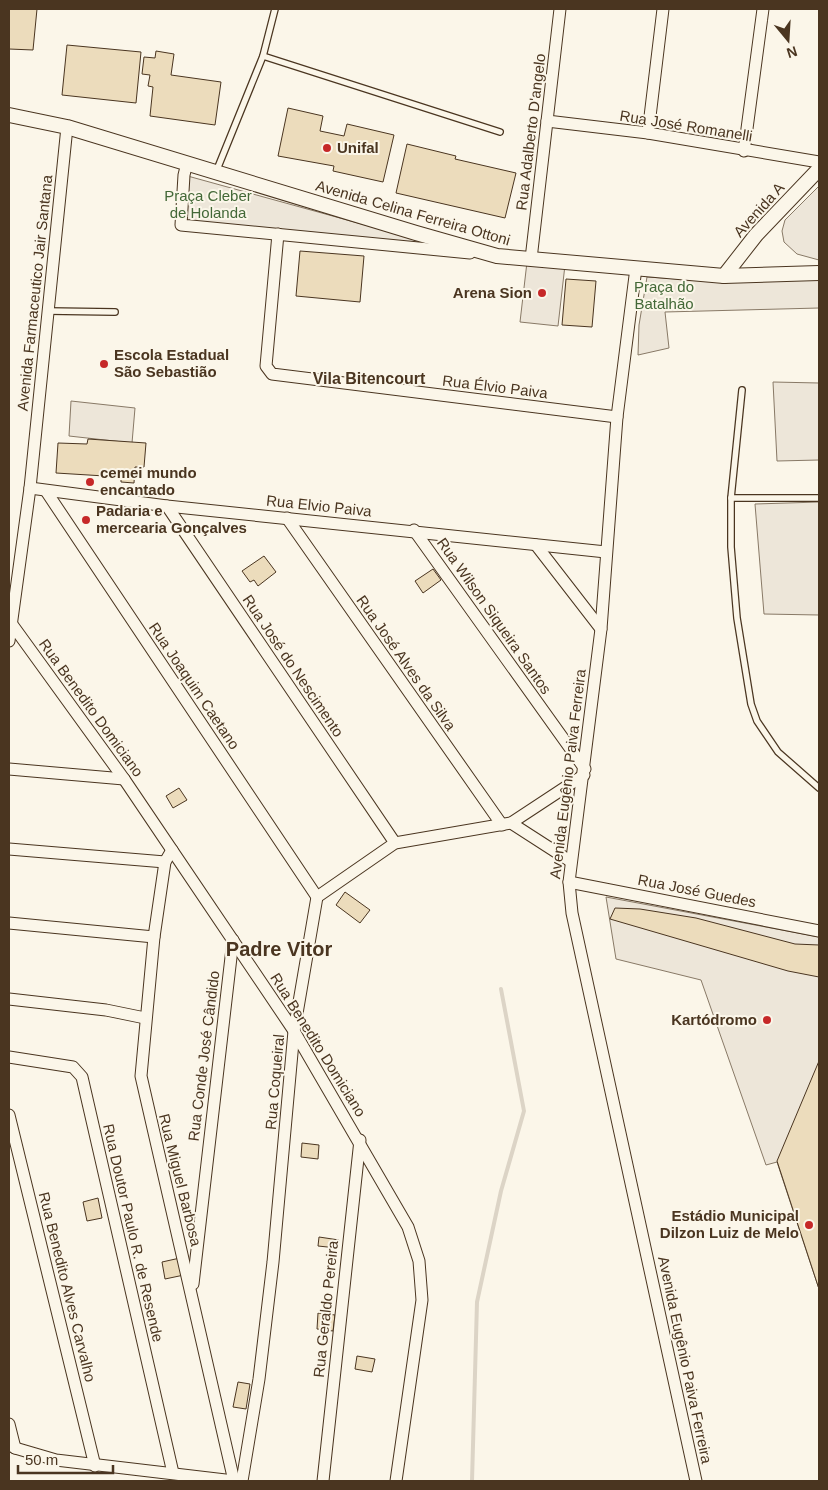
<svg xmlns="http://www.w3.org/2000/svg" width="828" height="1490" viewBox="0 0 828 1490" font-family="Helvetica,sans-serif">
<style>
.green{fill:#ede6d9;stroke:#887966}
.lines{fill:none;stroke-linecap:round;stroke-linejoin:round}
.stream{stroke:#dcd4c6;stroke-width:4}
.building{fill:#ecdcbc;stroke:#4a3520}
.service-casing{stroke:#4a3520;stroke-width:8}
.minor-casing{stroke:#4a3520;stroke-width:13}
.tertiary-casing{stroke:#4a3520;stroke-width:16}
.service{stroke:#fbf6e9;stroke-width:5.5}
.minor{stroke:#fbf6e9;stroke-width:11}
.tertiary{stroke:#fbf6e9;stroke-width:14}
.poi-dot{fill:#c62828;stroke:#fbf6e9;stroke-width:2}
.labels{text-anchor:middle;stroke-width:4;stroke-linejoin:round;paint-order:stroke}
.street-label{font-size:15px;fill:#4a3520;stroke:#fbf6e9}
.poi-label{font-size:15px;font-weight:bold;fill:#4a3520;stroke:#fbf6e9;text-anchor:start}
.park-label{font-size:15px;fill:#436837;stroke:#fbf6e9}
.neighbourhood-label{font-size:16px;font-weight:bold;fill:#4a3520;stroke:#fbf6e9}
.district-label{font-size:20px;font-weight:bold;fill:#4a3520;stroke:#fbf6e9}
</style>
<rect width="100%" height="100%" fill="#fbf6e9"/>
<g class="green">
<polygon points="184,175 463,252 181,224"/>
<polygon points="819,186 819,260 797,254 784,242 782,231 785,220"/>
<polygon points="527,262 565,265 558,326 520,322"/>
<polygon points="647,277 709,281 819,279 819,308 665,312 669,348 638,355 639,325"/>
<polygon points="773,382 819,383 819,460 777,461"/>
<polygon points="71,401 135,408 132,443 69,436"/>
<polygon points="819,502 819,615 764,614 755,504"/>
<polygon points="606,897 819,937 819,1289 777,1162 766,1165 701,980 616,959"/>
</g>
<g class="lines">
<polyline class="stream" points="472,1481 477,1302 501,1191 524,1111 501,989"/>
</g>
<g class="building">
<polygon points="9,9 37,9 33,50 9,49"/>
<polygon points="67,45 141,52 136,103 62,95"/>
<polygon points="156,51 174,54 171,75 221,82 215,125 150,116 153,87 148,86 150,75 142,74 144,57 155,58"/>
<polygon points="288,108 323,116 320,131 344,136 347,124 394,135 383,182 333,171 334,166 278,156"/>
<polygon points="407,144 456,156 455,159 516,173 505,218 396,193"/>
<polygon points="300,251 364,256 360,302 296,296"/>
<polygon points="566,279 596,281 592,327 562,325"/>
<polygon points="88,439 146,443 144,467 135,467 134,483 121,482 121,477 56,473 58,443 87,444"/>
<polygon points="264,556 276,572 258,586 254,580 250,582 242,571"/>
<polygon points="433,569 441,580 423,593 415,581"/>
<polygon points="179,788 187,800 173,808 166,796"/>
<polygon points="345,892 370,910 360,923 336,905"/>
<polygon points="615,908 640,909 696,918 795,944 819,945 819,977 788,971 610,919"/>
<polygon points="819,1061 819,1289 777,1161"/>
<polygon points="302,1143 319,1145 318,1159 301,1157"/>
<polygon points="98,1198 102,1218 87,1221 83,1202"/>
<polygon points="319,1237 339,1240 337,1248 318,1246"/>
<polygon points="180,1258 184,1275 165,1279 162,1262"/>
<polygon points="318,1313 335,1315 333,1331 317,1329"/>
<polygon points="357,1356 375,1359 372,1372 355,1369"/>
<polygon points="238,1382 250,1384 246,1409 233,1407"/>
</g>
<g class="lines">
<defs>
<g id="service">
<polyline points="263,56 500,132"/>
<polyline points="216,172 263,56 275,9"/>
<polyline points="48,311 115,312"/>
<polyline points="742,390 731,498 731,547 737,618 751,704 757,721 778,752 819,788"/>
<polyline points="731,498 819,498"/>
</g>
<g id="minor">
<polyline points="547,121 648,133 819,162"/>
<polyline points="648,133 663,9"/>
<polyline points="744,151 763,9"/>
<polyline points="187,163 184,175 181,225 470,253"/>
<polyline points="278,234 266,366 272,374 617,417"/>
<polyline points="531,259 560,9"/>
<polyline points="636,268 617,417 601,629 569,882 572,913 696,1481"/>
<polyline points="30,488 167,506 606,552"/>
<polyline points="46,491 317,897"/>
<polyline points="167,506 395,843"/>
<polyline points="287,518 502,825"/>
<polyline points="414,530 585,769"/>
<polyline points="536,545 601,629"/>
<polyline points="11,623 124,779 294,1031 408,1227 419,1261 422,1300 396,1481"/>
<polyline points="9,641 30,488 67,127"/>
<polyline points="9,769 124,779"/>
<polyline points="511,823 570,861"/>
<polyline points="9,849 165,862"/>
<polyline points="172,850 165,862 154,937 141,1076 234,1481"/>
<polyline points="569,882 819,931"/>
<polyline points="9,923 154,937"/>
<polyline points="9,999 106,1010 145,1018"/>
<polyline points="9,1057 73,1067 82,1077 173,1473"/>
<polyline points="9,1115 95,1466"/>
<polyline points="193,1284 233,940"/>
<polyline points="9,1424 15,1448"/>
<polyline points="9,1444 15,1448 56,1460 234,1481"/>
<polyline points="242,1481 259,1379 273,1262 294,1031 317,897 395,843 511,823 584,775"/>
<polyline points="323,1481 360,1140"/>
</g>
<g id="tertiary">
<polyline points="9,115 67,127 416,233 497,256 724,276 819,273"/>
<polyline points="724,276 756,235 819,169"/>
</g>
</defs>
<use href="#service" class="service-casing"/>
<use href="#minor" class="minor-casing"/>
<use href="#tertiary" class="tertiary-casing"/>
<use href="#service" class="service"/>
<use href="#minor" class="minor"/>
<use href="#tertiary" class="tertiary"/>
</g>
<g class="poi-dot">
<circle cx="327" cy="148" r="5"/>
<circle cx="542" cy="293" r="5"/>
<circle cx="104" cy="364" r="5"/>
<circle cx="90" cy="482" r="5"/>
<circle cx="86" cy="520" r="5"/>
<circle cx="767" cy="1020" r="5"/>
<circle cx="809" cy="1225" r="5"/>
</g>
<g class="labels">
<g class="street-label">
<text transform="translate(686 126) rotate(9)" y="5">Rua José Romanelli</text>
<text transform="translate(531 132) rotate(-83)" y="5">Rua Adalberto D'angelo</text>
<text transform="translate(759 210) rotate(-48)" y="5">Avenida A</text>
<text transform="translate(413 213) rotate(16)" y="5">Avenida Celina Ferreira Ottoni</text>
<text transform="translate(35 293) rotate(-84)" y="5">Avenida Farmaceutico Jair Santana</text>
<text transform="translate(495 387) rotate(7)" y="5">Rua Élvio Paiva</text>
<text transform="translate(319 506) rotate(6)" y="5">Rua Elvio Paiva</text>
<text transform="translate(494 616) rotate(55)" y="5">Rua Wilson Siqueira Santos</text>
<text transform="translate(406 663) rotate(55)" y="5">Rua José Alves da Silva</text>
<text transform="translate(293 666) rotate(56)" y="5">Rua José do Nescimento</text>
<text transform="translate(194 686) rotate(56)" y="5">Rua Joaquim Caetano</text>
<text transform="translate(91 708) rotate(54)" y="5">Rua Benedito Domiciano</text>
<text transform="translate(568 774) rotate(-83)" y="5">Avenida Eugênio Paiva Ferreira</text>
<text transform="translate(697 891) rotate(11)" y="5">Rua José Guedes</text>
<text transform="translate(318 1045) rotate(58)" y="5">Rua Benedito Domiciano</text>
<text transform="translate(204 1056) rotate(-83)" y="5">Rua Conde José Cândido</text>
<text transform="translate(275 1082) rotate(-85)" y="5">Rua Coqueiral</text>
<text transform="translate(180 1180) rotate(76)" y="5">Rua Miguel Barbosa</text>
<text transform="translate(133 1233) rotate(77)" y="5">Rua Doutor Paulo R. de Resende</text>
<text transform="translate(67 1287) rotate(76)" y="5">Rua Benedito Alves Carvalho</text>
<text transform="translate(326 1309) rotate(-84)" y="5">Rua Geraldo Pereira</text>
<text transform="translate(685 1360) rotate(78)" y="5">Avenida Eugênio Paiva Ferreira</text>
</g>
<g class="poi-label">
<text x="337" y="153">Unifal</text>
<text x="532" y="298" text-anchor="end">Arena Sion</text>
<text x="114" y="360">Escola Estadual<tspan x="114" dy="17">São Sebastião</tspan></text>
<text x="100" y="478">cemei mundo<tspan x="100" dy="17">encantado</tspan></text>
<text x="96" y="516">Padaria e<tspan x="96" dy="17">mercearia Gonçalves</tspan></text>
<text x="757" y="1025" text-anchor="end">Kartódromo</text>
<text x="799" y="1221" text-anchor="end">Estádio Municipal<tspan x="799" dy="17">Dilzon Luiz de Melo</tspan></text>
</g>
<g class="park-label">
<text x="208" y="201">Praça Cleber<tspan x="208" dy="17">de Holanda</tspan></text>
<text x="664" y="292">Praça do<tspan x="664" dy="17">Batalhão</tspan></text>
</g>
<g class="neighbourhood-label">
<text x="369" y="384">Vila Bitencourt</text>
</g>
<g class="district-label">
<text x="279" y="956">Padre Vitor</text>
</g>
</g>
<rect width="828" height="1490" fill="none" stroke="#4a3520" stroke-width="20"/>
<g transform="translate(788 40) rotate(162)" stroke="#fbf6e9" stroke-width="4" paint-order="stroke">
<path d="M0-4L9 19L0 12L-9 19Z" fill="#4a3520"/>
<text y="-8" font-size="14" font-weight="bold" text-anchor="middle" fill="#4a3520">N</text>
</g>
<path d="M18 1465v8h95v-8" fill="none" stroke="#4a3520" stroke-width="2.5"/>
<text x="25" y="1465" font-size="15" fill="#4a3520" stroke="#fbf6e9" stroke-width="4" paint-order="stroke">50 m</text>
</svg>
